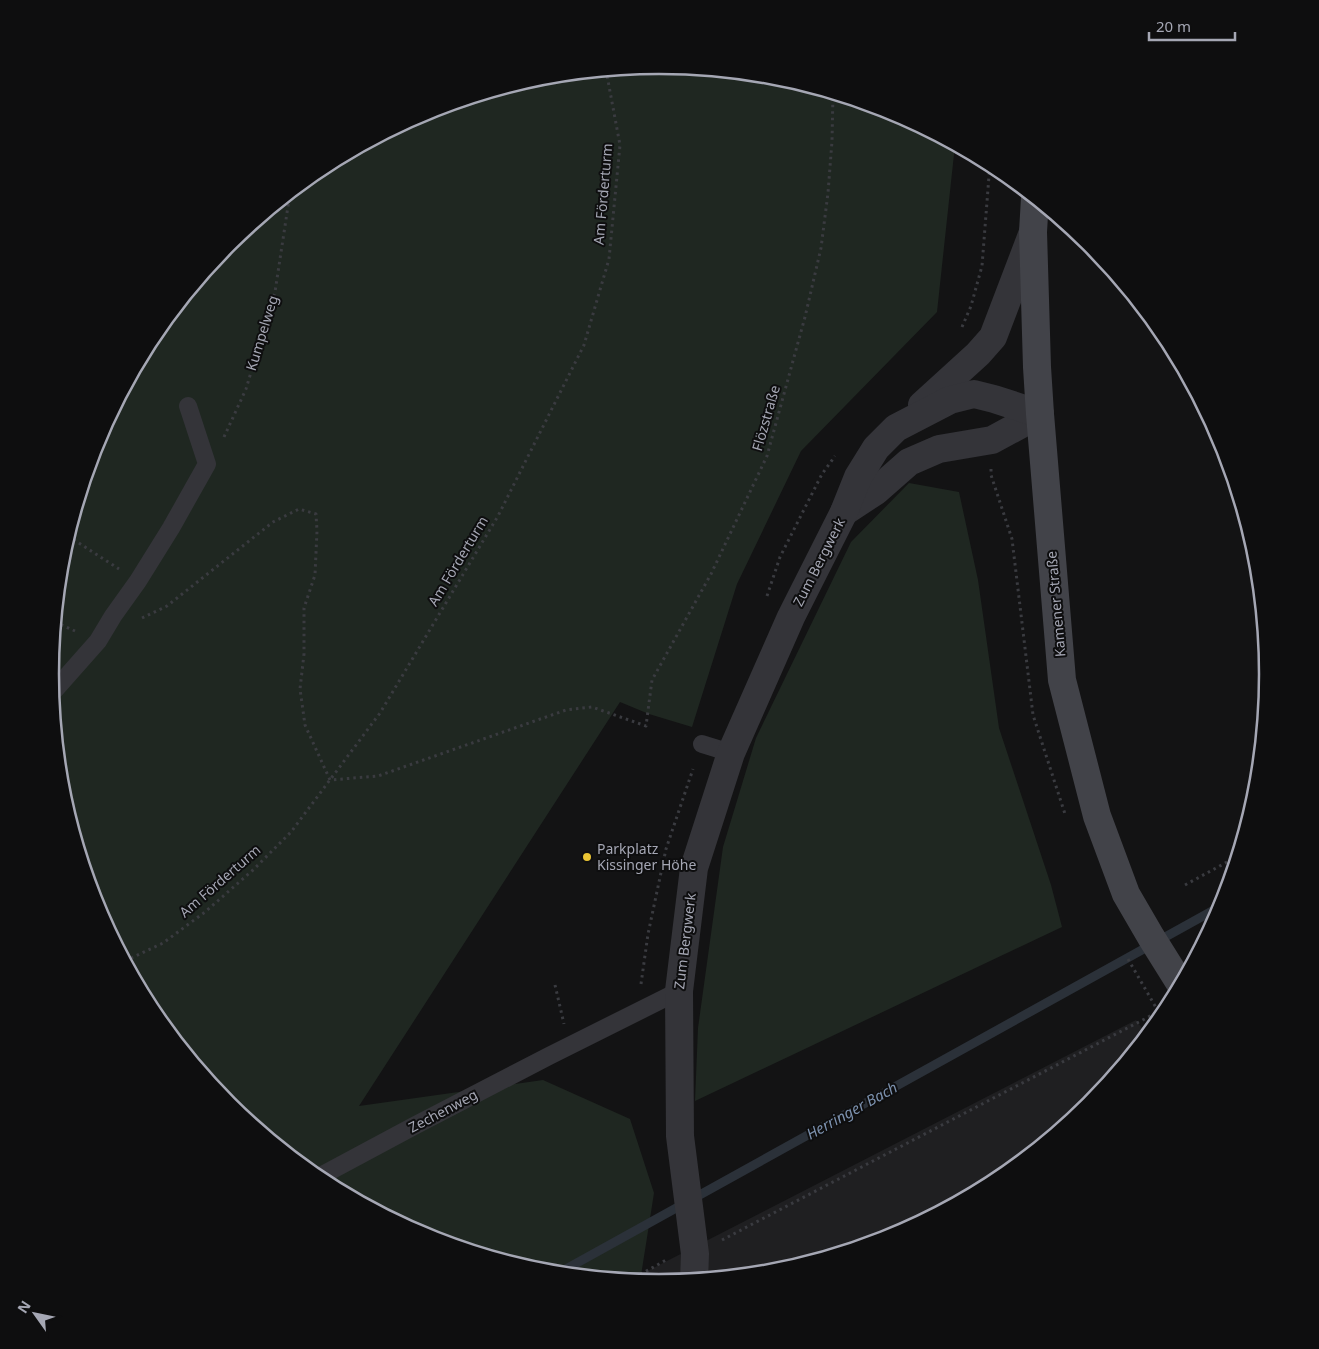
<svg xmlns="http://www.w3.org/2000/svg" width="1319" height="1349" viewBox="0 0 1319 1349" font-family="'Noto Sans',sans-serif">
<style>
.built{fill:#1f1f21}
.green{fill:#1f2721}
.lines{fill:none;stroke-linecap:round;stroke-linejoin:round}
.stream{stroke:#2b3139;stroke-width:9}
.path{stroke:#3a3b40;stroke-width:3;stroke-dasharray:2.5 4;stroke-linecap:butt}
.lane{stroke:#343439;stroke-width:18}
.street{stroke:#343439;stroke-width:28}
.secondary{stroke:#424349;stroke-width:28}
.poi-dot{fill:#ebc534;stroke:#0e0e0f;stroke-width:2}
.labels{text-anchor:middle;stroke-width:4;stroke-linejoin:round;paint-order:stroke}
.street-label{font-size:14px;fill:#a5a7b4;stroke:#0e0e0f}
.poi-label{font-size:14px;fill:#a5a7b4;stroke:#0e0e0f;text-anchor:start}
.water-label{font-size:15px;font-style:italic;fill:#7c91ae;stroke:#0e0e0f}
.rim{fill:none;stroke:#a5a7b4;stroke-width:2.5}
</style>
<rect width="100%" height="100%" fill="#131314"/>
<polygon class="built" points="1136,1020 1148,1036 1090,1106 998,1181 892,1238 778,1272 659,1284 628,1281"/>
<g class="green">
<polygon points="660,65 779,77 893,112 955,145 937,312 801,451 737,584 692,727 649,714 620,702 359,1106 543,1080 630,1119 654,1193 640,1282 540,1272 426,1237 321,1181 228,1105 153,1013 96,907 62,793 50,674 62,555 97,441 153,336 229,243 321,168 427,111 541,77"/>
<polygon points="909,483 959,492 978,580 999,728 1051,885 1062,927 695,1101 698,1028 723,847 756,738 851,542"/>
</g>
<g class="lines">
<polyline class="stream" points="557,1274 1223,905"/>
<g class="path">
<polyline points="962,327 971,306 982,266 990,163"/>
<polyline points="224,437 246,389 275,292 290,193"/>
<polyline points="89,465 91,461"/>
<polyline points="991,469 991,475 1012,539 1033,715 1065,814"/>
<polyline points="68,536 119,569"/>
<polyline points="767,596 780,557 822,474 835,456"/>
<polyline points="142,618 167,606 273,522 299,509 316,514 317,531 315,575 304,608 304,654 300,689 305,725 330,780 378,776 566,710 592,707 646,726 652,680 711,574 767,456 805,317 821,248 828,193 832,141 833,93"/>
<polyline points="55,622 75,631"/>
<polyline points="1185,885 1238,856"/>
<polyline points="1128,959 1162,1018"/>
<polyline points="125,961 163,943 205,912 253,870 291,832 380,713 498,516 584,345 609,259 620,145 606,70"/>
<polyline points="641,984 648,934 666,849 693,769"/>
<polyline points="555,985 564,1024"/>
<polyline points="722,1240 1158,1012"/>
<polyline points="629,1281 666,1260"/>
</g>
<g class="lane">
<polyline points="52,693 98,641 113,616 138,581 171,528 207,464 188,406"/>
<polyline points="702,744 731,753"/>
<polyline points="317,1178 414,1126 549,1056 679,991"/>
</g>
<g class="street">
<polyline points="922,405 978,354 993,337 1033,232"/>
<polyline points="844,512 876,491 909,462 939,449 992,440 1040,414"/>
<polyline points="694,1281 695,1254 680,1136 679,991 694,868 731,753 791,617 844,512 858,477 876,448 896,428 950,400 974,394 994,399 1040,414"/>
</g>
<polyline class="secondary" points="1035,198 1033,232 1037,367 1040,414 1062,680 1097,816 1126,894 1151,937 1181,985"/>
</g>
<circle class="poi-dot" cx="587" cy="857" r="5"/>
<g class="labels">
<g class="street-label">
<text transform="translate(603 194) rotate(-85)" y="5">Am Förderturm</text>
<text transform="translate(262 333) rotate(-73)" y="5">Kumpelweg</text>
<text transform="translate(766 418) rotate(-74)" y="5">Flözstraße</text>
<text transform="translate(458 561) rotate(-59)" y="5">Am Förderturm</text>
<text transform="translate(819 562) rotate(-63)" y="5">Zum Bergwerk</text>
<text transform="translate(1056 604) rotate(-95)" y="5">Kamener Straße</text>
<text transform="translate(220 881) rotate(-41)" y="5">Am Förderturm</text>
<text transform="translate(685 941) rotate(-83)" y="5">Zum Bergwerk</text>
<text transform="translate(443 1111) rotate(-28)" y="5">Zechenweg</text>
</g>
<g class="poi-label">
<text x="597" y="854">Parkplatz<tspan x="597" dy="16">Kissinger Höhe</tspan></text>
</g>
<g class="water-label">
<text transform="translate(852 1111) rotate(-29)" y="5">Herringer Bach</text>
</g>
</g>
<path d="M0 0H1319V1349H0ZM59 674a600 600 0 1 1 1200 0a600 600 0 1 1-1200 0Z" fill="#0e0e0f" fill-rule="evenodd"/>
<path class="rim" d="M59 674a600 600 0 1 1 1200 0a600 600 0 1 1-1200 0Z"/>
<g transform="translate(35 1314) rotate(303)" stroke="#0e0e0f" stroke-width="4" paint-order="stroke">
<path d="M0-4L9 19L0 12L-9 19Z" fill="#a5a7b4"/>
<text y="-8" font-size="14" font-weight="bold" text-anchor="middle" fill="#a5a7b4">N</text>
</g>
<path d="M1149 32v8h86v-8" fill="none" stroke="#a5a7b4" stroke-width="2.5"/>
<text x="1156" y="32" font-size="15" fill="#a5a7b4" stroke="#0e0e0f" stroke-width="4" paint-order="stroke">20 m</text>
</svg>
